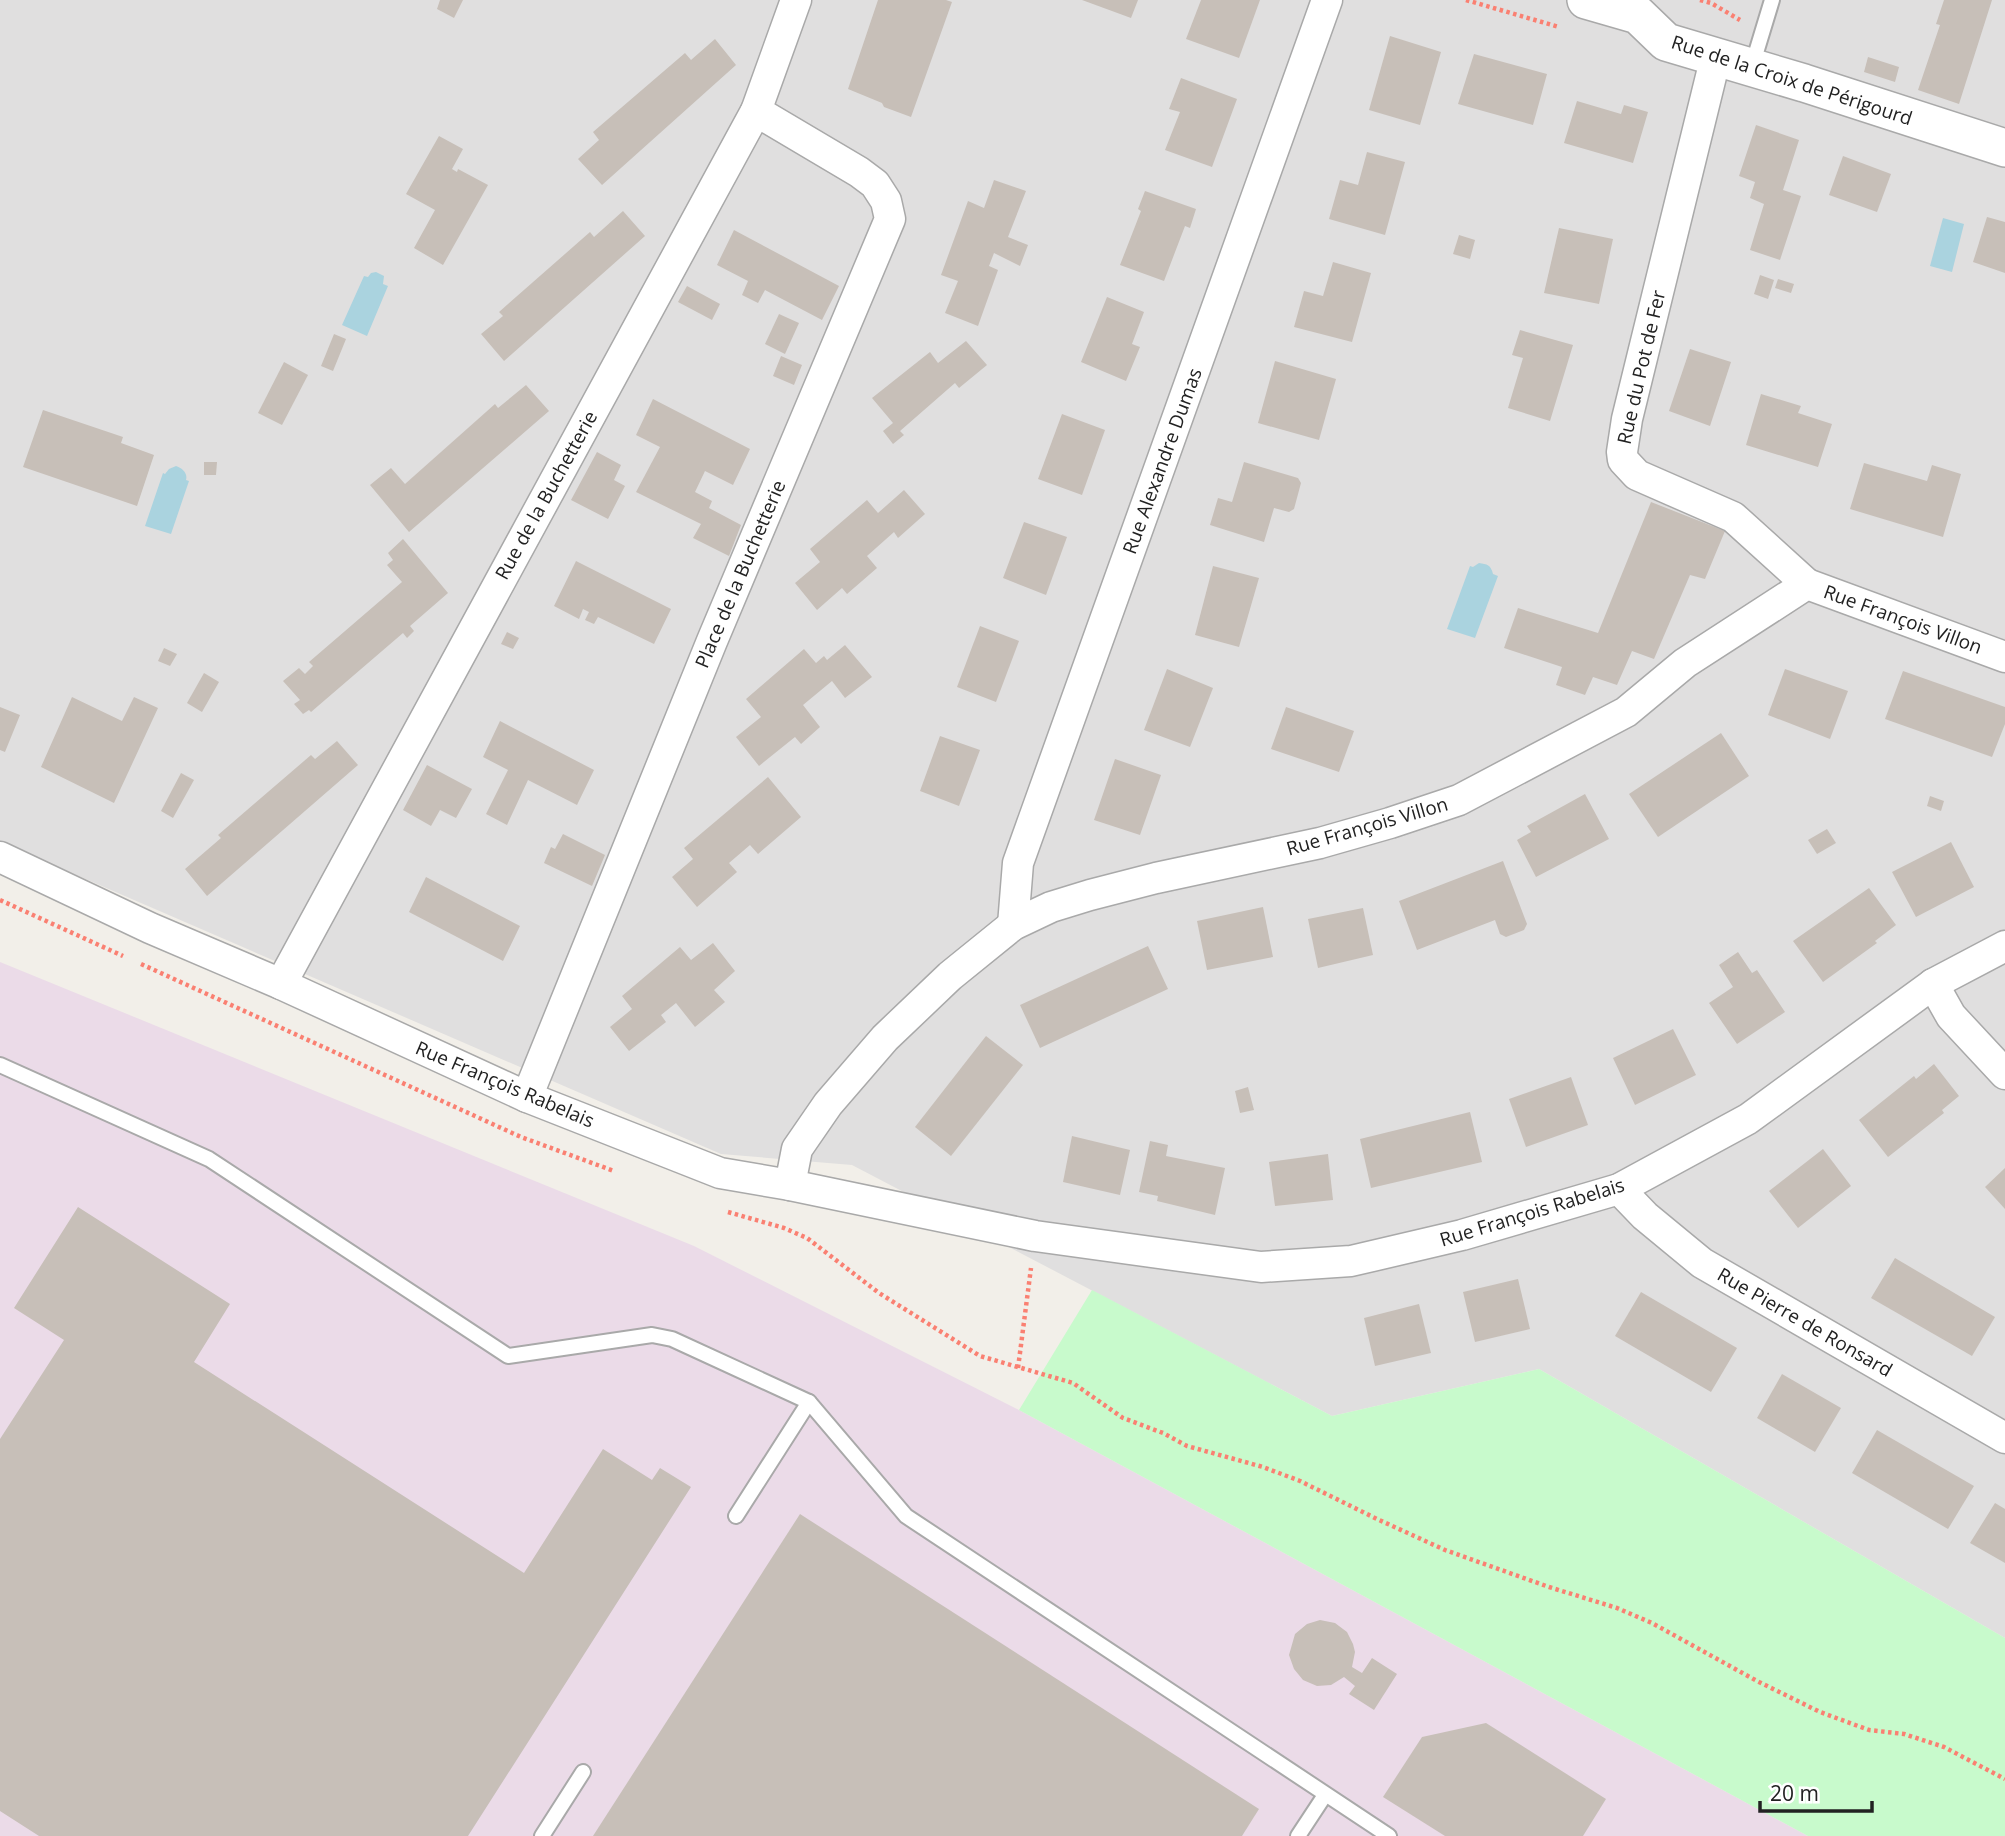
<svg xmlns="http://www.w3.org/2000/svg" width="2005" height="1836" viewBox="0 0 2005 1836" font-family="'Open Sans',sans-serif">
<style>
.residential{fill:#e0dfdf}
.industrial{fill:#ebdbe8}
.park{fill:#c8facc}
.water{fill:#aad3df}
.building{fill:#c7bfb8}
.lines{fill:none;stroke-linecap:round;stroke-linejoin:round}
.service-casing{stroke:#a9a9a9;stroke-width:18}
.minor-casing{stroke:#a9a9a9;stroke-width:33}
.tertiary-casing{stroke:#a9a9a9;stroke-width:40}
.path{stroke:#fa8072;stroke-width:4.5;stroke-dasharray:3.5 3.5;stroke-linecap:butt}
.service{stroke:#fff;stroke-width:14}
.minor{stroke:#fff;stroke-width:30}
.tertiary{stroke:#fff;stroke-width:37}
.labels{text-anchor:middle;stroke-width:5;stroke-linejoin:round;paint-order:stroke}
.street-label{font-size:19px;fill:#222;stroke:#fff}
</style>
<rect width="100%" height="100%" fill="#f2efe9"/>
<polygon class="residential" points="0,0 2005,0 2005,1638 1539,1369 1332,1416 852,1165 721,1154 0,842"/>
<polygon class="industrial" points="0,962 694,1246 1019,1410 1808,1836 0,1836"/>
<polygon class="park" points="1092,1290 1332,1416 1539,1369 2005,1638 2005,1836 1808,1836 1019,1410"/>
<g class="water">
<polygon points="1943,218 1964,224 1952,272 1930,266"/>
<polygon points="376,272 384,276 383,284 388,286 367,336 342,325 364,276 368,277 371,273"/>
<path d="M 176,466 C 182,468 188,473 186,480 L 189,481 L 171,534 L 145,526 L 163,473 L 165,474 L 169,469 Z"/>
<path d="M 1479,563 C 1487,564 1491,565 1493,574 L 1498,576 L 1475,638 L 1447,629 L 1470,566 L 1473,567 Z"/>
</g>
<g class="building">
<polygon points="440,0 463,0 454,18 437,9"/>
<polygon points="878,0 946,0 952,2 911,117 884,107 882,103 848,89"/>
<polygon points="1082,0 1138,0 1131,18"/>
<polygon points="1201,0 1260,0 1239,58 1186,39"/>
<polygon points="1944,0 1992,0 1959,104 1918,90 1940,25 1936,24"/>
<polygon points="1390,36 1441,52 1420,125 1369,110"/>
<polygon points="715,39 736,65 602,185 578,159 599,140 593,132 685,53 691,60"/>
<polygon points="1474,54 1547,74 1533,125 1458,104"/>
<polygon points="1868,57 1899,67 1895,82 1864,72"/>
<polygon points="1181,78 1237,99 1212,167 1165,150 1180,112 1169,109"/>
<polygon points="1577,101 1621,114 1624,105 1648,112 1633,163 1564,143"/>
<polygon points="1756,125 1799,140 1783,190 1801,196 1780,260 1750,250 1764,204 1750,198 1755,182 1739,176"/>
<polygon points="439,136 463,149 452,169 457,172 458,169 488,185 443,265 414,248 435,210 406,194"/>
<polygon points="1367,152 1405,162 1385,235 1329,219 1340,180 1358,185"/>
<polygon points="1843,156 1891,174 1877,212 1829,195"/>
<polygon points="994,180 1026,191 1008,237 1028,245 1020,266 994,253 989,266 998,270 978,326 945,313 958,281 941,275 968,201 984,208"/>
<polygon points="1145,191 1196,209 1190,228 1185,226 1164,281 1120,265 1141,211 1138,209"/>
<polygon points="623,211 645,236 504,361 481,334 503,316 499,312 590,232 594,237"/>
<polygon points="1987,217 2005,222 2005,273 1973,262"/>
<polygon points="1559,228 1613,239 1599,304 1544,293"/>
<polygon points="734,230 839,286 822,320 765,290 758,303 742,295 748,281 717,265"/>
<polygon points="1459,235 1475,240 1470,259 1453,254"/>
<polygon points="1333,262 1371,273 1352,342 1294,327 1304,291 1323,296"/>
<polygon points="1760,275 1774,280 1768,299 1754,294"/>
<polygon points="1778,279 1794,284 1791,293 1775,288"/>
<polygon points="687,286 720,304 712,320 678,302"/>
<polygon points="1107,297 1144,312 1132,344 1140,347 1126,381 1081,362"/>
<polygon points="779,314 799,323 785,354 765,344"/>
<polygon points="1520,330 1573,345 1550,421 1508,408 1523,358 1512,355"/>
<polygon points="334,334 346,339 333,371 321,366"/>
<polygon points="966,341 987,365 959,388 955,383 900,431 904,435 893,444 883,431 893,423 872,398 930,352 938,363"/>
<polygon points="1690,349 1731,362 1710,426 1669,411"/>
<polygon points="781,356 802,365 794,385 773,376"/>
<polygon points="1275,361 1336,379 1319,440 1258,423"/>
<polygon points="284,362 308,375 282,425 258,413"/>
<polygon points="526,385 549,411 409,532 370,485 391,468 405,484 495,404 498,408"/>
<polygon points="1761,394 1801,406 1798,413 1832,424 1818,467 1746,445"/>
<polygon points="653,399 750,449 733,485 705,471 695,492 712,501 709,508 741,525 729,556 693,538 701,524 636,492 660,447 636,435"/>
<polygon points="43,410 123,437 121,443 154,455 137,506 23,467"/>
<polygon points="1062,414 1105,430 1082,495 1038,479"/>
<polygon points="597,452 621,465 614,480 625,486 608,519 571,500"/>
<polygon points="204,462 217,462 216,475 204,475"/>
<polygon points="1244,462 1298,478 1301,483 1294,509 1289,512 1274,508 1264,542 1210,525 1218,498 1232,502"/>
<polygon points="1864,463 1927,481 1932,465 1961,474 1943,537 1850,509"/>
<polygon points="904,490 925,514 898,538 894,532 867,556 877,568 847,594 842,588 817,610 795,583 820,562 810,549 867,500 878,513"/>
<polygon points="1651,502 1725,531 1705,579 1690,575 1654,659 1632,651 1617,685 1593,677 1585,695 1556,685 1562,667 1504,648 1518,608 1598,633"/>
<polygon points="1024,522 1067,537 1046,595 1003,578"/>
<polygon points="403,539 448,593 410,626 414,631 407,638 403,633 311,712 309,710 303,714 294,704 300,700 283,681 299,668 305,674 313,666 309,662 402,582 387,565 393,560 388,553"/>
<polygon points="576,561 671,609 654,644 598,617 594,624 585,620 589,612 583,609 579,619 554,606"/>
<polygon points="1213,566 1259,578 1239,647 1195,635"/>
<polygon points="980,626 1019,641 996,702 957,687"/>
<polygon points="507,632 519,638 513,649 501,644"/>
<polygon points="845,645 872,677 845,698 832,681 803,705 820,727 801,744 795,737 759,766 736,737 761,717 746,699 804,649 816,663 824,656 827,660"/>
<polygon points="164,648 177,654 170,666 158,661"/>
<polygon points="1167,669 1213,688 1190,747 1144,730"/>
<polygon points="1785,669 1848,691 1830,739 1768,715"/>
<polygon points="1903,671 2005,707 2005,724 1992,757 1885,719"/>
<polygon points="204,673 219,682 202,712 187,703"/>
<polygon points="72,697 122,721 134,697 158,708 114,803 41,767"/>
<polygon points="0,707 20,715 5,752 0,750"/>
<polygon points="1286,707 1354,731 1339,772 1271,749"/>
<polygon points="500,721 594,770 577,805 528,780 507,825 486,814 508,770 483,757"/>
<polygon points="1721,733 1749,776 1658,837 1629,794"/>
<polygon points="940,736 980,750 959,806 920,791"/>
<polygon points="337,741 358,765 207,896 185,869 221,838 218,835 311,755 315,759"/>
<polygon points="1115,759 1161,775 1140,835 1094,820"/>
<polygon points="427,765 472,789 456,818 440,810 431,826 403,810"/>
<polygon points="181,773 194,780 173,818 161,811"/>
<polygon points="768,777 801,817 758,854 750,845 729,863 737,872 697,907 672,877 693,859 684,848"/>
<polygon points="1585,794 1609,839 1536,877 1517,840 1531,832 1527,826"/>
<polygon points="1930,796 1944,801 1941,811 1927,806"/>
<polygon points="1827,829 1836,843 1817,854 1808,840"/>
<polygon points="563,834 605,855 592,886 544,863 551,847 555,849"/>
<polygon points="1951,842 1974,887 1916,917 1892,872"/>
<polygon points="1503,861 1527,924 1524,930 1506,937 1500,934 1495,920 1417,950 1399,901"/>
<polygon points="426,877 520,926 503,961 409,912"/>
<polygon points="1869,888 1896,925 1875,941 1877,943 1823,982 1793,941"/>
<polygon points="1263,907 1273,957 1207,970 1197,921"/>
<polygon points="1363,908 1373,955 1318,968 1308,919"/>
<polygon points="713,943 735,971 714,990 725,1002 695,1027 676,1003 661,1015 666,1022 629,1051 610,1027 632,1009 622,996 680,947 691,960"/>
<polygon points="1148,946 1168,989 1040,1048 1020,1005"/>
<polygon points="1738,952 1752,973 1757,970 1785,1012 1737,1044 1709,1003 1733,987 1719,965"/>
<polygon points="1673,1029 1696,1075 1635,1105 1613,1058"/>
<polygon points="986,1036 1023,1065 951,1156 915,1127"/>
<polygon points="1934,1064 1959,1096 1942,1110 1944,1113 1888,1157 1859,1120 1914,1076 1916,1079"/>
<polygon points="1571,1077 1588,1125 1526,1147 1509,1099"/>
<polygon points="1248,1087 1254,1110 1240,1113 1235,1091"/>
<polygon points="1470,1112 1482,1162 1371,1188 1360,1139"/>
<polygon points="1072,1136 1130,1150 1120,1195 1063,1182"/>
<polygon points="1150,1141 1168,1145 1166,1156 1225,1168 1215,1215 1157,1201 1158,1196 1139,1192"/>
<polygon points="1823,1149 1851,1186 1798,1228 1769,1191"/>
<polygon points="1328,1154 1333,1200 1275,1206 1269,1162"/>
<polygon points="2005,1168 2005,1209 1985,1187"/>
<polygon points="78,1207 230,1304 194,1362 524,1573 603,1449 652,1480 660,1468 691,1487 468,1836 39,1836 0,1811 0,1439 64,1340 14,1308"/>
<polygon points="1895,1258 1995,1317 1972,1356 1871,1298"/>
<polygon points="1518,1279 1530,1329 1475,1342 1463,1292"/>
<polygon points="1641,1292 1737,1348 1711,1392 1615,1336"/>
<polygon points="1419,1304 1431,1353 1375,1366 1364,1318"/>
<polygon points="1782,1374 1841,1408 1815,1452 1757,1418"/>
<polygon points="1877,1430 1974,1486 1948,1529 1852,1473"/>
<polygon points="1995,1503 2005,1509 2005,1563 1970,1543"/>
<polygon points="800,1514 1259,1809 1242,1836 593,1836"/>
<polygon points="1320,1620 1335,1623 1347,1632 1353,1644 1355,1652 1352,1667 1362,1673 1372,1658 1397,1674 1374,1710 1349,1694 1355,1686 1344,1677 1331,1685 1317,1686 1303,1680 1294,1669 1289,1655 1295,1634 1307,1624"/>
<polygon points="1486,1723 1606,1799 1583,1836 1445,1836 1383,1797 1422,1737"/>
</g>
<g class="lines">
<defs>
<g id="service">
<polyline points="1752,66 1772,0"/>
<polyline points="0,1065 209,1159 508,1356 652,1335 672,1339 809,1402 906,1516 1389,1836"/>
<polyline points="736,1516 809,1402"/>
<polyline points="542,1836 583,1772"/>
<polyline points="1298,1836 1325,1795"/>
</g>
<g id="minor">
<polyline points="1716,56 1627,419 1622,452 1623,460 1637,475 1733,517 1807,584"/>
<polyline points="0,857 150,928 281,984 527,1097 720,1173 790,1185 1035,1236 1261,1267 1351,1261 1462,1235 1619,1189 1748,1119 1933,984 2005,946"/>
<polyline points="1013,925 1018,863 1327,0"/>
<polyline points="281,984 756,111 796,0"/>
<polyline points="1933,984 1951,1016 2005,1074"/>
<polyline points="527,1097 712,641 890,219 886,201 875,184 859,172 756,111"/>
<polyline points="790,1185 797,1149 828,1104 885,1038 950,976 1013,925 1051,907 1090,895 1156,878 1320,843 1390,823 1459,800 1626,712 1685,663 1807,584 2005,657"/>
<polyline points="1619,1189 1645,1216 1702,1263 2005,1438"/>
</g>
<polyline id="tertiary" points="1586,0 1638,15 1666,42 1804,83 2005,148"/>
</defs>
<use href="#service" class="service-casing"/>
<use href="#minor" class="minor-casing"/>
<use href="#tertiary" class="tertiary-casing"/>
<g class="path">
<polyline points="1466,0 1559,27"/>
<polyline points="1700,0 1711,3 1740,20"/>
<polyline points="0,900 123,956"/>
<polyline points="141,964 521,1137 614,1171"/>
<polyline points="728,1212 784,1228 807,1238 879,1293 980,1356 1073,1383 1123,1418 1163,1433 1187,1446 1263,1467 1300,1481 1377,1519 1445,1550 1549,1587 1617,1608 1652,1623 1757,1681 1820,1712 1869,1730 1904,1734 1944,1747 2005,1779"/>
<polyline points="1018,1368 1031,1268"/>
</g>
<use href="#service" class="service"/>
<use href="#minor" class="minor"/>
<use href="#tertiary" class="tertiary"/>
</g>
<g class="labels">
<g class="street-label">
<text transform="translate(1792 80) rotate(18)" y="7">Rue de la Croix de Périgourd</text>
<text transform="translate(1641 367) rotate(-77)" y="7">Rue du Pot de Fer</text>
<text transform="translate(1162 461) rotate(-70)" y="7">Rue Alexandre Dumas</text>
<text transform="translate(546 495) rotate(-61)" y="7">Rue de la Buchetterie</text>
<text transform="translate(740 574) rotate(-67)" y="7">Place de la Buchetterie</text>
<text transform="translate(1903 619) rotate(20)" y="7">Rue François Villon</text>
<text transform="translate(1367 826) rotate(-16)" y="7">Rue François Villon</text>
<text transform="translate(505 1084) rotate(23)" y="7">Rue François Rabelais</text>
<text transform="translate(1532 1212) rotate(-17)" y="7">Rue François Rabelais</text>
<text transform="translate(1805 1322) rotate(30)" y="7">Rue Pierre de Ronsard</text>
</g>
</g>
<path d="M1760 1801v10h112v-10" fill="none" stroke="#222222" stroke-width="3.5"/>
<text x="1770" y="1801" font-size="21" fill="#222222" stroke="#ffffff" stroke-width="5" paint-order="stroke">20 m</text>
</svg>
